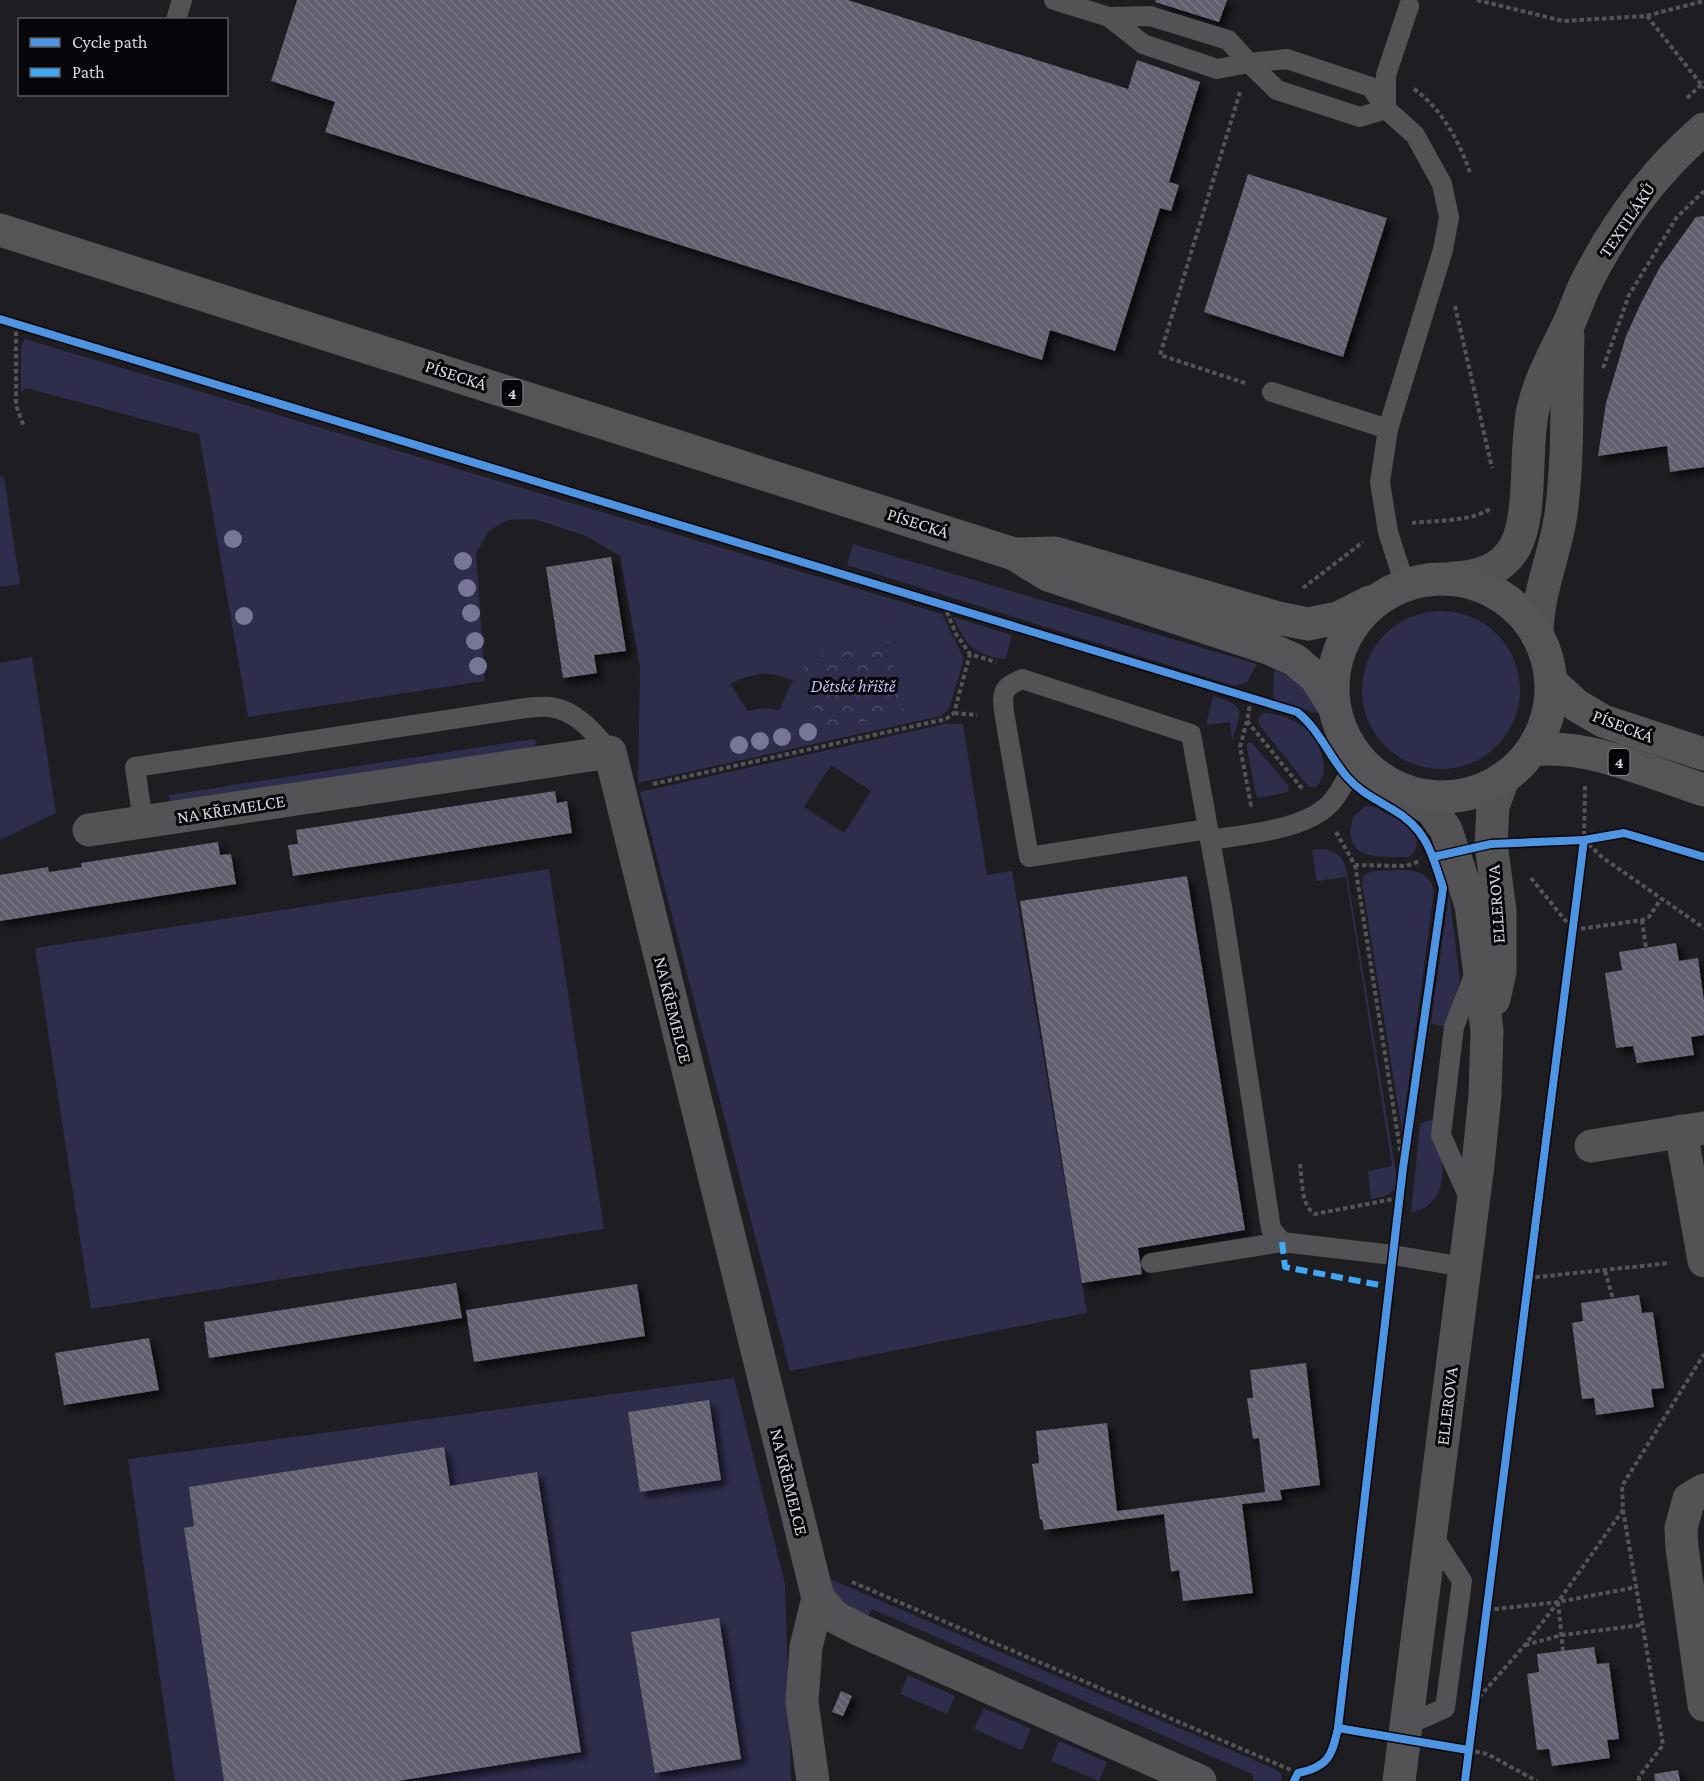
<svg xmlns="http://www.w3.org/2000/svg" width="1704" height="1781" viewBox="0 0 1704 1781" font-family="'Crimson Pro',serif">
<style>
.grass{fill:#2e2d4c;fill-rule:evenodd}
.forest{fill:url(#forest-crowns)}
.building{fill:url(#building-back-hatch);filter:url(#shadow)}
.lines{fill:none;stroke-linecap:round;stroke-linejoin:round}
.path{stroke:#545458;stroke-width:4;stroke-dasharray:4.5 3;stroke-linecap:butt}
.service{stroke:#535355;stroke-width:20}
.minor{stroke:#535355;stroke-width:33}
.tertiary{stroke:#535355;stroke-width:33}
.primary{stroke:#555558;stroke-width:33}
.quiet{stroke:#3fa9f5;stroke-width:6;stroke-dasharray:12 6;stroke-linecap:butt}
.cycleway-casing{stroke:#06060a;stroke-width:11}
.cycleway{stroke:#4d94e3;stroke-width:8}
.tree{fill:#777696}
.labels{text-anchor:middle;stroke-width:6;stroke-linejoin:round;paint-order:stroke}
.shield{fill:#06060a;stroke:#97979e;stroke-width:1.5}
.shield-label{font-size:16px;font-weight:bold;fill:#d5d5dd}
.street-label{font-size:18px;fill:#d5d5dd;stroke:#06060a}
.park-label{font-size:18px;font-style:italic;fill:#c0bff5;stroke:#06060a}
</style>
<defs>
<pattern id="forest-crowns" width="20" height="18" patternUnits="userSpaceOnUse" patternTransform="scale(1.5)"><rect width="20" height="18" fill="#2e2d4c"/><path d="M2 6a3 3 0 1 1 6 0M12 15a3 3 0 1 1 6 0" fill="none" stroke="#4b4b65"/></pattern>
<pattern id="building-back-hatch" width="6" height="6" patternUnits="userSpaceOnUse" patternTransform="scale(1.5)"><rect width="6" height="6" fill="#61606e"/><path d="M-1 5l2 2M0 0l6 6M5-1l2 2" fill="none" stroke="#777682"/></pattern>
<filter id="shadow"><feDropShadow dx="5.5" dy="5.5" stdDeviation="3" flood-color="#0009"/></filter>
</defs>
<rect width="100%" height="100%" fill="#1d1d22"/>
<g class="grass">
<path d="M 25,339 L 942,614 L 964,659 L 949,709 L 941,716 L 638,783 L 640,667 L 620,556 L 586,536 L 534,519 L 508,520 L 489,531 L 476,553 L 485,681 L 248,717 L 199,434 L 26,388 L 21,392 L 21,346 ZM 761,674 L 772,674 L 793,680 L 779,710 L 764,708 L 748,711 L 730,684 L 745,677 Z"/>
<polygon points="0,476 4,477 20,584 0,587"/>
<polygon points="853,544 1257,664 1247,682 1235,686 847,565"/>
<circle cx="1441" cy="690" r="79"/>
<path d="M 953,617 L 1012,635 L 1006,658 C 999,660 994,657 987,655 C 965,647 964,637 953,617 Z"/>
<polygon points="32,657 56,813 0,840 0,663"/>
<path d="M 1274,670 C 1299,678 1308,692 1319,714 L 1275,700 L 1273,696 Z"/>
<path d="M 1213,696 C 1245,705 1243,710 1232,740 L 1230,722 L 1206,725 Z"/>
<path d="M 1265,713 C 1293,715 1319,732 1323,761 C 1325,772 1323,779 1316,787 L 1309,787 L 1260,726 L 1258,720 L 1261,714 Z"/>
<path d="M 945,724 L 963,724 L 987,875 L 1012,871 L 1087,1313 L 790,1371 L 640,792 ZM 831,765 L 871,791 L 844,833 L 804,807 Z"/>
<polygon points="533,739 537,742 534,747 170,803 169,795"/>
<polygon points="1251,742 1289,786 1288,792 1260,798 1256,796 1247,748 1247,744"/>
<path d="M 1372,806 C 1387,813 1436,836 1409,857 C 1379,857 1341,862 1353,817 L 1364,807 Z"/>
<path d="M 1326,849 L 1340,856 L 1346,867 L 1395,1167 C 1398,1192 1396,1194 1371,1199 L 1368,1171 L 1392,1166 L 1346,877 L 1317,881 L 1316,877 L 1312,850 Z"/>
<polygon points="549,869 604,1229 91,1309 35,948"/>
<path d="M 1373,871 C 1396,871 1428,863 1434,891 L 1402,1131 L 1362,883 L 1364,875 Z"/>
<polygon points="1449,893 1460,981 1445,1026 1431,1024"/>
<path d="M 1433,1119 C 1439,1145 1454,1185 1428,1205 C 1423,1209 1417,1211 1411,1213 L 1420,1124 Z"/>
<polygon points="734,1378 785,1584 791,1781 175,1781 128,1459"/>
<polygon points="822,1580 832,1580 1277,1770 1281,1774 1282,1781 1254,1781 1252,1774 872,1609 865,1623 848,1612"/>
<polygon points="908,1675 955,1696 947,1714 900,1694"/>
<polygon points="984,1708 1031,1729 1022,1750 974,1729"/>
<polygon points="1059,1741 1107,1762 1099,1781 1051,1761"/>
</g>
<polygon class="forest" points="888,640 904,713 818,731 803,659"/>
<g class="building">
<polygon points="297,0 848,0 1128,89 1137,60 1200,82 1169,182 1179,185 1171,211 1160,208 1115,351 1050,330 1042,360 325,132 335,102 271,81"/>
<polygon points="1156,0 1227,0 1219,22 1155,2"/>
<polygon points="1248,174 1387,218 1343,357 1204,312"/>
<polygon points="1704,216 1704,467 1670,472 1667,446 1598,456 1606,403 1626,336 1641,303 1660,267 1696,217"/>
<polygon points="611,557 626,651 594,655 597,673 563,678 546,567"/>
<polygon points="555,791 557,803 567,801 572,833 293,876 288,845 298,844 296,830"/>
<polygon points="218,842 220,855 231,854 236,884 0,921 0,875 48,867 49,872 82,867 81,863"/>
<polygon points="1187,876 1245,1230 1138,1248 1142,1274 1082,1283 1020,901"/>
<polygon points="1676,943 1679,961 1698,958 1704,1001 1704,1035 1691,1037 1694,1055 1637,1063 1633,1046 1616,1048 1605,973 1622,970 1619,952"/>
<polygon points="456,1283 462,1318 209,1358 204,1322"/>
<polygon points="637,1284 645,1336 474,1362 466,1310"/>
<polygon points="1639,1295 1642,1313 1653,1312 1664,1388 1651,1389 1654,1407 1596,1415 1594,1398 1582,1399 1572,1323 1583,1321 1581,1303"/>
<polygon points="149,1338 159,1390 64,1405 55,1353"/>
<polygon points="1306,1363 1320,1485 1280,1490 1282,1500 1242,1504 1253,1593 1183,1601 1179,1570 1171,1572 1164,1514 1044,1530 1042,1519 1040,1520 1032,1464 1039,1463 1036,1431 1107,1423 1117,1511 1265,1492 1259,1438 1253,1439 1247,1398 1253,1398 1250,1370"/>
<polygon points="709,1400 721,1480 640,1492 628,1412"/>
<polygon points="444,1447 450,1486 537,1472 581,1752 397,1781 224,1781 184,1528 194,1526 189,1487"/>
<polygon points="719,1618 741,1759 655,1773 631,1632"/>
<polygon points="1594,1647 1597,1664 1609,1663 1619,1739 1607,1740 1610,1758 1552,1766 1549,1749 1537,1750 1527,1674 1539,1672 1537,1654"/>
<polygon points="841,1691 852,1696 843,1716 832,1712"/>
<polygon points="1678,1770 1680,1781 1655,1781 1654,1774"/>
</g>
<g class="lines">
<g class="path">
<polyline points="1477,0 1563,21 1646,16 1704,1"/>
<polyline points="1647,16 1704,88"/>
<path d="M 1414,89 C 1441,108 1460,142 1470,173"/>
<polyline points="1240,92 1160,355 1248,384"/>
<polyline points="1687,98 1704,82"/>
<polyline points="1455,306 1492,468"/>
<polyline points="16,324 16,405 24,427"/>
<polyline points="1603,368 1629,295 1677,217 1704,191"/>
<path d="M 1412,523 C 1437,520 1469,522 1490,509"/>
<polyline points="1303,588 1363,542"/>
<polyline points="944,605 956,634 970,654 996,662"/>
<polyline points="1251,699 1247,721 1304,791"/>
<polyline points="954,713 977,715"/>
<polyline points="1247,721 1240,747 1251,805 1254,804"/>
<polyline points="653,784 946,719 954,713 970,654"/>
<polyline points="1585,786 1584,840 1603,858 1704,928"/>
<polyline points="1336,832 1355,865 1406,866 1420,861"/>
<polyline points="1355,865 1403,1168"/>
<polyline points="1531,878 1573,930 1642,920 1649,917 1661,899"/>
<polyline points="1642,920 1646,948"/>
<path d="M 1300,1164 C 1302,1178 1301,1207 1315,1214 L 1399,1198"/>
<polyline points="1605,1271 1613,1299"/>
<polyline points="1528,1278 1670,1263"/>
<polyline points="1623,1510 1663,1745 1639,1777 1639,1781"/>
<polyline points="852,1582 1298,1773"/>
<polyline points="1558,1602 1563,1651"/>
<polyline points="1487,1610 1558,1602 1637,1587"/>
<polyline points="1525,1645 1562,1635 1642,1625"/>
<polyline points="1474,1703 1525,1645 1558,1602 1623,1510 1622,1486 1704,1354"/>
<polyline points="1468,1750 1487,1754 1537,1781"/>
</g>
<g class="service">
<polyline points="1054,0 1109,17 1150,16 1228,40 1249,63 1287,59 1371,87 1386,109 1415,135 1442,184 1449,217 1443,250 1388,429 1380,482 1388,532 1405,585"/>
<polyline points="1109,17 1143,44 1217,69 1249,63 1277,90 1360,117 1386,109"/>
<polyline points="176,20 182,0"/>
<polyline points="1386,109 1386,75 1409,6"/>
<polyline points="1272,392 1388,429"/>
<path d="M 143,822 L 135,767 L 526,708 C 534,707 542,706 550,707 C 576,710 595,733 610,752"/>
<path d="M 1208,829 L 1029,857 L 1004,712 C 1002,691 1002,688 1022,679 L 1191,734 L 1222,906 L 1271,1229 L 1282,1242"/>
<path d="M 1210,840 C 1246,834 1311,830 1334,799 C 1344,786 1350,772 1357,758"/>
<polyline points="1470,1200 1441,1135 1454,1027 1476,970"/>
<polyline points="1151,1263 1282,1242 1393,1255 1465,1267"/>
<polyline points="1407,1725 1445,1708 1462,1581 1431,1533"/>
</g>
<g class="minor">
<polyline points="89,830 610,752 818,1598 806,1647 802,1702 813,1781"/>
<polyline points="1681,1131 1704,1261"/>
<polyline points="1591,1146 1704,1128"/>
<polyline points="1704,1490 1689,1499 1681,1528 1682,1548 1704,1705"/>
<polyline points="818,1598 835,1617 860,1630 1200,1781"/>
</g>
<g class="tertiary">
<path d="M 1453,578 C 1477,577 1501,571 1515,547 C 1533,514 1524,449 1533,409 C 1540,378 1555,353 1568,325 C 1574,313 1578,300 1584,287 C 1613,228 1654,172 1704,129"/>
<path d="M 1537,635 C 1537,592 1555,556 1561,514 C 1569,455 1566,395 1568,336"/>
<polyline points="1494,999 1500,972 1500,910 1491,844 1493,806 1503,779"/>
<polyline points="1399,1781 1478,1165 1485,1095 1487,1030 1471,905 1446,830 1432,810 1402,791"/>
</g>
<g class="primary">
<polyline points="0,230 1014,554 1048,575 1268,648 1295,660 1316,678 1333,705"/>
<polyline points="1014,554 1055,553 1278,618 1308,624 1338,618 1370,602"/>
<circle cx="1442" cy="688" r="109"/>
<polyline points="1551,682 1576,705 1603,721 1704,754"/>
<path d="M 1532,750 C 1588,743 1651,773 1704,790"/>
</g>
<polyline class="quiet" points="1282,1242 1285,1267 1390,1287"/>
<defs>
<g id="cycleway">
<path d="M 0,319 L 1297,712 C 1319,729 1329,756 1347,777 C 1360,792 1375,799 1392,809 C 1426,828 1432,853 1443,888 L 1403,1168 L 1338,1728 C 1332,1756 1328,1767 1298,1773 L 1294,1781"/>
<polyline points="1433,857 1491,844 1584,840 1624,833 1704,857"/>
<polyline points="1338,1728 1468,1750"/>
<polyline points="1465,1781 1584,840"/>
</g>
</defs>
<use href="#cycleway" class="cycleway-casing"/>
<use href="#cycleway" class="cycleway"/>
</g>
<g class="tree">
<circle cx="233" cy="539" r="9"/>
<circle cx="463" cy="561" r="9"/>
<circle cx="467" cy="588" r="9"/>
<circle cx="471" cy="613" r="9"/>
<circle cx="244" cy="616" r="9"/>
<circle cx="475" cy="641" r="9"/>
<circle cx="478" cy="666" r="9"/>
<circle cx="808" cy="732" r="9"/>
<circle cx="782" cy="737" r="9"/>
<circle cx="760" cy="741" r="9"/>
<circle cx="739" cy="745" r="9"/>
</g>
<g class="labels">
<g class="shield">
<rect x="501.5" y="380" width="21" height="26" rx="4.5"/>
<rect x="1608.5" y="749" width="21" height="26" rx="4.5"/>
</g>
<g class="shield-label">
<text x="512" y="399">4</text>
<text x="1619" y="768">4</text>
</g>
<g class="street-label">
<text transform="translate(1627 220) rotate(-56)" y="6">TEXTILÁKŮ</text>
<text transform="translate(456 375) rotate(18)" y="6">PÍSECKÁ</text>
<text transform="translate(918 523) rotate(18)" y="6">PÍSECKÁ</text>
<text transform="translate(1623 726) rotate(21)" y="6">PÍSECKÁ</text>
<text transform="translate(231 809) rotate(-9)" y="6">NA KŘEMELCE</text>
<text transform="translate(1496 904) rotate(-94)" y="6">ELLEROVA</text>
<text transform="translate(673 1010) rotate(76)" y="6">NA KŘEMELCE</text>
<text transform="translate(1447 1406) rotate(-83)" y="6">ELLEROVA</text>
<text transform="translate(789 1482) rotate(76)" y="6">NA KŘEMELCE</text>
</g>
<g class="park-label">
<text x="853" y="692">Dětské hřiště</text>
</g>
</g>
<rect x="18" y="18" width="210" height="78" fill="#06060a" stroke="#59595e" stroke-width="1.5"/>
<rect x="30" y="38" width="30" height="9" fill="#4d94e3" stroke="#59595e" stroke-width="1.5"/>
<text x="72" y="48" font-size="18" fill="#d5d5dd">Cycle path</text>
<rect x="30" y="68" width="30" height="9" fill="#3fa9f5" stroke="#59595e" stroke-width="1.5"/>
<text x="72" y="78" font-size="18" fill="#d5d5dd">Path</text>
</svg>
